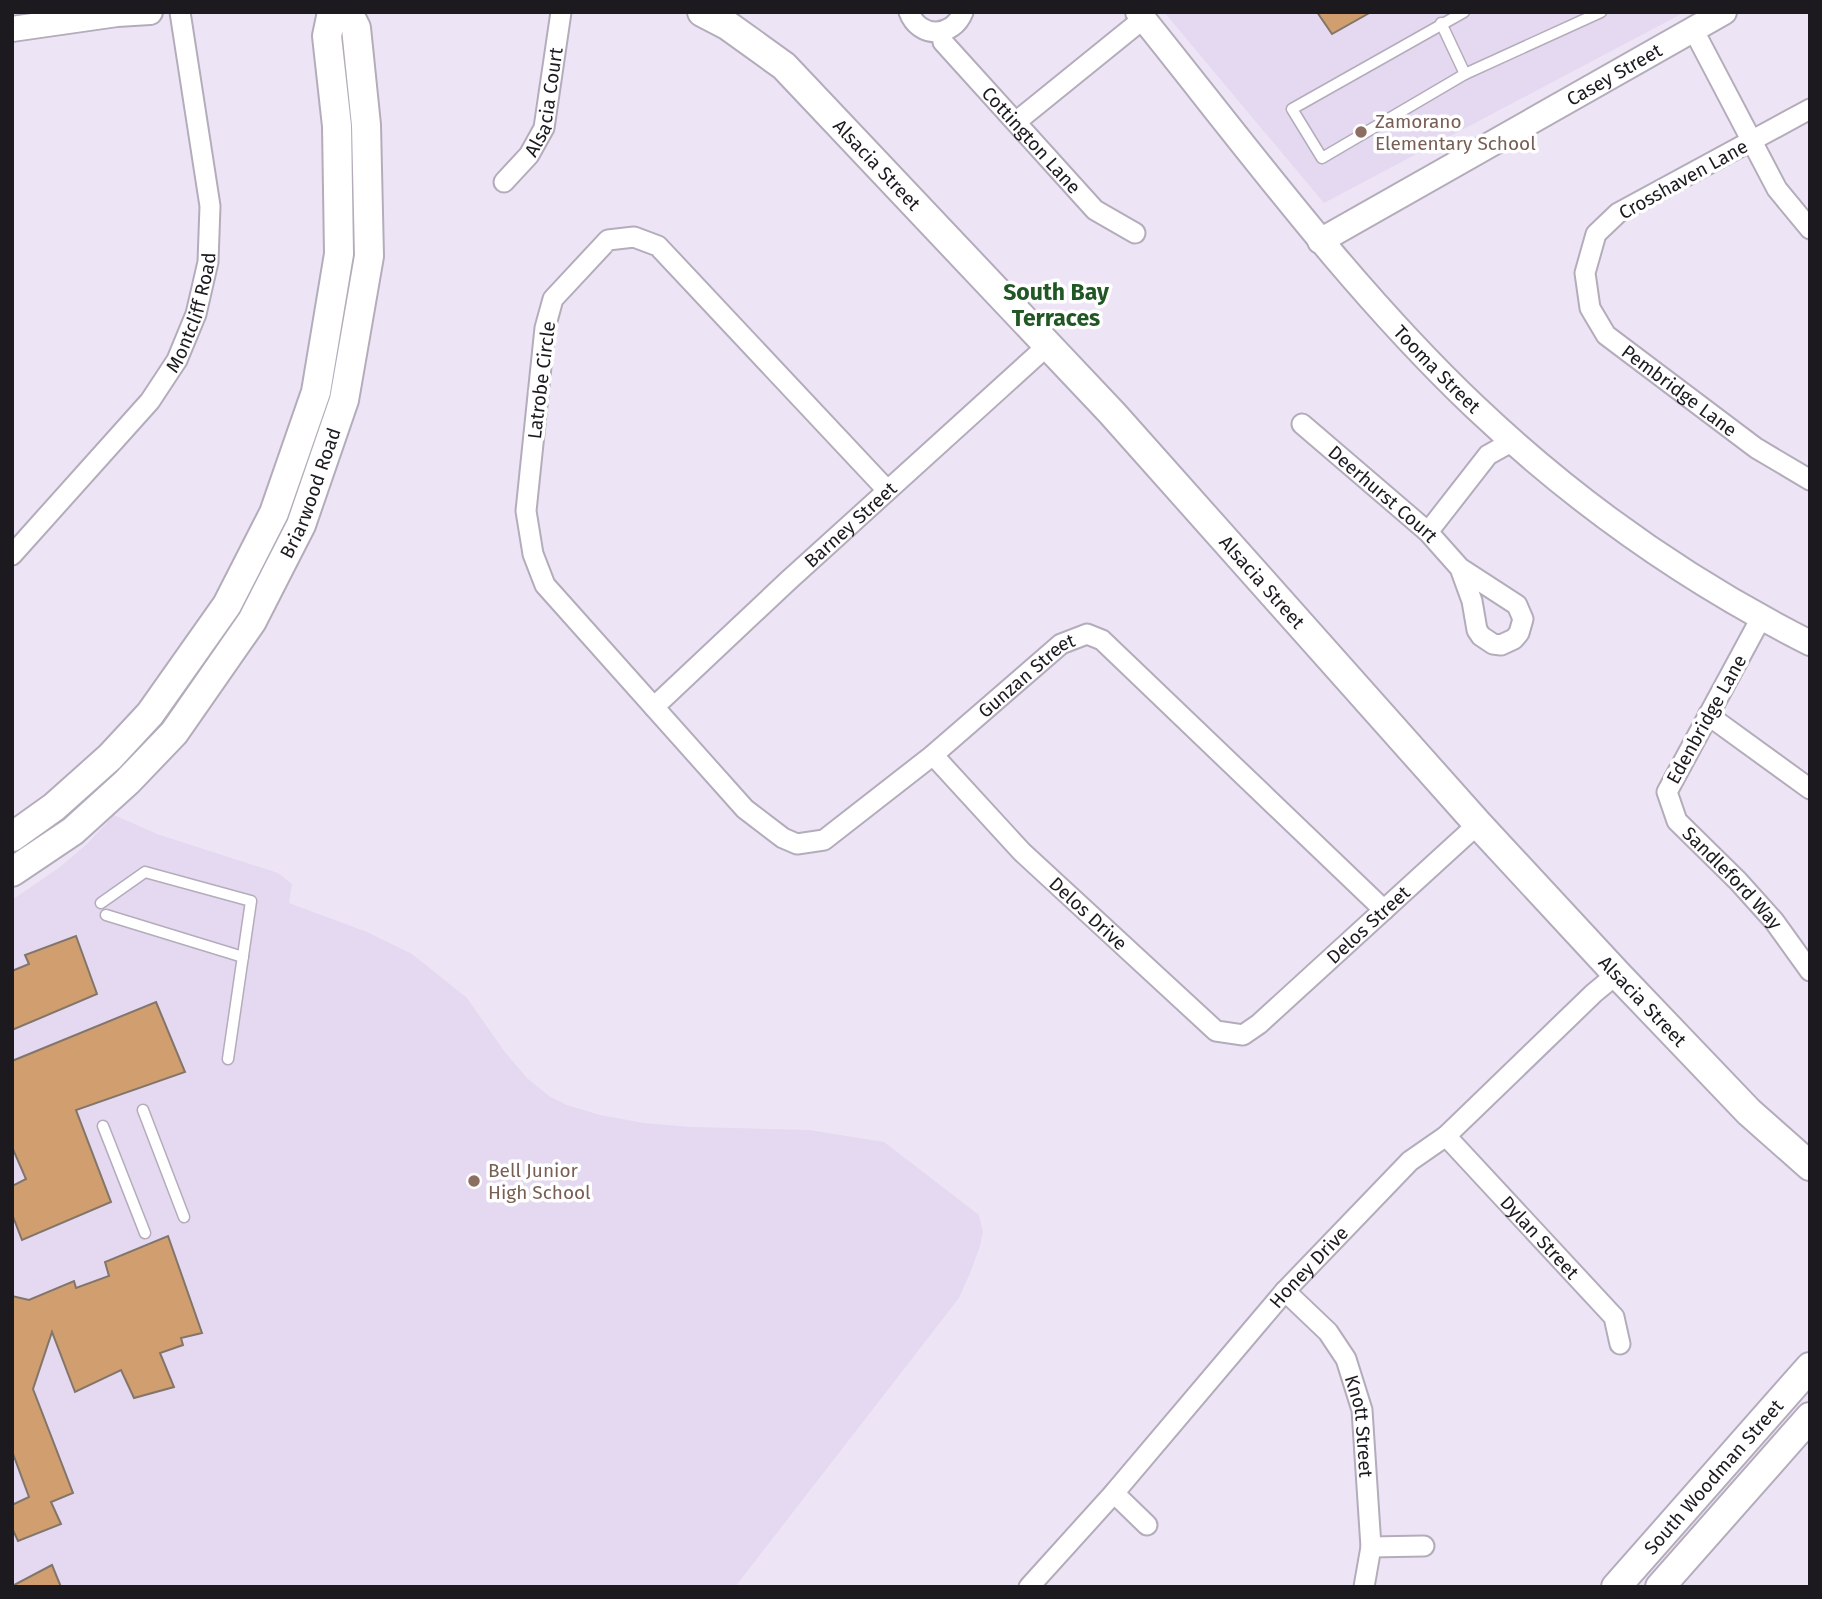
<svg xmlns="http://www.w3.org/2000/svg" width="1822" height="1599" viewBox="0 0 1822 1599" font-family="'Fira Sans',sans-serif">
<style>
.built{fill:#e4d9f0}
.building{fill:#d19e70;stroke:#82756a;stroke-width:2}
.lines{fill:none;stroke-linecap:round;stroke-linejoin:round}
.service-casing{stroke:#b4acbb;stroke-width:13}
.minor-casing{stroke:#b4acbb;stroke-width:23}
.tertiary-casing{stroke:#b4acbb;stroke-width:28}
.secondary-casing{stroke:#b4acbb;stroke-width:32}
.service{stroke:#fff;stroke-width:10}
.minor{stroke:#fff;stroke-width:19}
.tertiary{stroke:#fff;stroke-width:24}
.secondary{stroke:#fff;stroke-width:28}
.education-dot{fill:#8d6e63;stroke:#fff;stroke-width:2.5}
.labels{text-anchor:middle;stroke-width:7;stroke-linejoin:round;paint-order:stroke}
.street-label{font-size:19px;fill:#1c1a1f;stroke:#fff}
.education-label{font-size:19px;fill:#785e54;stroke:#fff;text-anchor:start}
.quarter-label{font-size:23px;font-weight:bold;fill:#215724;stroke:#fff}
</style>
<rect width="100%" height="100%" fill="#ede5f5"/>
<g class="built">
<polygon points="1164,12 1685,12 1324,203"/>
<polygon points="114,815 157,834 278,873 292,884 289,903 367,932 412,954 467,998 504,1051 527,1078 549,1096 567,1105 600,1115 644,1123 690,1127 809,1130 884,1142 979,1215 983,1232 980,1246 971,1271 959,1298 735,1587 12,1587 12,900 60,867 87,844"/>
</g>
<g class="building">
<polygon points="1317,12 1371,12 1332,34"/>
<polygon points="76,936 97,994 12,1030 12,971 29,964 25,955"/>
<polygon points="156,1002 185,1072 76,1110 111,1202 22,1240 12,1214 12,1186 26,1179 12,1147 12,1061"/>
<polygon points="168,1236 202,1333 181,1338 183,1345 160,1353 174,1387 134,1398 121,1370 75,1392 52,1332 33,1389 73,1493 51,1502 61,1524 18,1541 12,1528 12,1505 29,1497 12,1451 12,1296 29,1300 74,1281 76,1288 109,1276 105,1262"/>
<polygon points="52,1565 61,1587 12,1587 12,1586"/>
</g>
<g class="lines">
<defs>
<g id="service">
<polyline points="1464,12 1292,109 1322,158 1465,74 1601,12"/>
<polyline points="1441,23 1465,74"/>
<polyline points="101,903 145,872 251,901 228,1059"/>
<polyline points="106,915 243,957"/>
<polyline points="143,1110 184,1217"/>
<polyline points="103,1126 145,1233"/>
</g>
<g id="minor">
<path d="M 909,12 C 919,39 953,38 963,12"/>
<polyline points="1693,29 1777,189 1810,229"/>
<path id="s1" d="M 942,32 L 943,42 L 1095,210 L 1135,233"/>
<path id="s2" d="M 1810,109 L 1618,213 L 1596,234 L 1585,273 L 1590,308 L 1606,335 L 1756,448 L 1810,480"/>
<polyline points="1017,121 1143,19"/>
<path id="s3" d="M 504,182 L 529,155 L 544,128 L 561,12"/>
<path id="s4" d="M 1302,424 L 1428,532 L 1460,568 L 1517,605 L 1523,619 L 1519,633 L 1514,639 L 1501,645 L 1493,644 L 1481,636 L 1477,630 L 1472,601 L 1460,568"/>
<path id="s5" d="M 887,490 L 658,246 L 634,237 L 608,240 L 553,299 L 545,328 L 526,511 L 533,554 L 545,585 L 745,809 L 783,838 L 797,844 L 824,840 L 933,755 L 1061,644 L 1087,634 L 1102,640 L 1384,910"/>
<polyline points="1428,532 1488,455 1513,441"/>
<path id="s6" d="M 12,555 L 150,401 L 177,360 L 196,314 L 208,262 L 210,206 L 180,12"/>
<path id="s7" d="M 1761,618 L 1667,792 L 1677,821 L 1738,881 L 1774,921 L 1810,971"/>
<path id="s8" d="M 654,707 L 789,580 L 1047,346"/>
<polyline points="1708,715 1810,789"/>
<path id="s9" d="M 933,755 L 1022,852 L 1216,1031 L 1243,1035 L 1259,1024 L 1478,824"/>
<path id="s10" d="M 1446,1136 L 1614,1317 L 1620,1344"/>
<path id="s11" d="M 1285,1291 L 1328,1332 L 1346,1359 L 1362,1410 L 1371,1547 L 1364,1587"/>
<polyline points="1114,1493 1147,1525"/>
<polyline points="1371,1547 1424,1546"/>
<path id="s12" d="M 1029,1587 L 1114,1493 L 1285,1291 L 1410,1161 L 1446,1136 L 1594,993 L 1617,974"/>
</g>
<g id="tertiary">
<path id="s13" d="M 1138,12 C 1246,146 1349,287 1474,406 C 1574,501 1687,581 1810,643"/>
<polyline points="12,29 117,14 150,12"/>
<path id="s14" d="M 1320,241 L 1724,12"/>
</g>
<g id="secondary">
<path id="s15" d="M 702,12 L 727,25 L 784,66 L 1112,413 L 1478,824 L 1617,974 L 1749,1112 L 1810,1166"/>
<polyline points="12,837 54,807 110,757 150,714 227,605 274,513 316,392 339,254 337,126 327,36 332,12"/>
<path id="s16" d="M 12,872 L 73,831 L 127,782 L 174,733 L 252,621 L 301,525 L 344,400 L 369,256 L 366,125 L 356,28 L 348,12"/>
<path id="s17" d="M 1616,1587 L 1810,1367"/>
<polyline points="1660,1587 1810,1417"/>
</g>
</defs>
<use href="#service" class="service-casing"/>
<use href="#minor" class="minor-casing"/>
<use href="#tertiary" class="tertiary-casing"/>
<use href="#secondary" class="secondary-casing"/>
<use href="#service" class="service"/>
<use href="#minor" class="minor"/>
<use href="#tertiary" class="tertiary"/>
<use href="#secondary" class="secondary"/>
</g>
<g class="education-dot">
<circle cx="1361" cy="132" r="7"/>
<circle cx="474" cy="1181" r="7"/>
</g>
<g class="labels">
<g class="street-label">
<text dy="7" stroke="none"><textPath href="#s14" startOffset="338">Casey Street</textPath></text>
<text dy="7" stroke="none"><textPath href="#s3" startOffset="93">Alsacia Court</textPath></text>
<text dy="7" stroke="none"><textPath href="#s1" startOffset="142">Cottington Lane</textPath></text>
<text dy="7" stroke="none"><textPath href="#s15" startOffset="234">Alsacia Street</textPath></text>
<text transform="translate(1683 179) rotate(-29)" y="7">Crosshaven Lane</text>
<text dy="7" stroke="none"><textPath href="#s6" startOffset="306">Montcliff Road</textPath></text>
<text dy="7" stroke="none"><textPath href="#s13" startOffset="466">Tooma Street</textPath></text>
<text transform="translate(541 380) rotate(-83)" y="7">Latrobe Circle</text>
<text dy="7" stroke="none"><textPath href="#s2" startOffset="448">Pembridge Lane</textPath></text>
<text dy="7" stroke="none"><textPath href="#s16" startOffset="492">Briarwood Road</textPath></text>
<text dy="7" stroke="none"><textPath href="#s4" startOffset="107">Deerhurst Court</textPath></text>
<text dy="7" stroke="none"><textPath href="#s8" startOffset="268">Barney Street</textPath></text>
<text dy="7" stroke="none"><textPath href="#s15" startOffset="802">Alsacia Street</textPath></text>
<text dy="7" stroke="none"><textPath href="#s5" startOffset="1410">Gunzan Street</textPath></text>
<text transform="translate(1706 719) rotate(-61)" y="7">Edenbridge Lane</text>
<text dy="7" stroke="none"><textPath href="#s7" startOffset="308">Sandleford Way</textPath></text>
<text dy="7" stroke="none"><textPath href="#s9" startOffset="222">Delos Drive</textPath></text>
<text dy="7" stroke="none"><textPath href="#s9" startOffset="590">Delos Street</textPath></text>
<text dy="7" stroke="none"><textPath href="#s15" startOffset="1368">Alsacia Street</textPath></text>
<text dy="7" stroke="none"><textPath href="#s10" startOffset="138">Dylan Street</textPath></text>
<text dy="7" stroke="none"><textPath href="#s12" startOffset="425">Honey Drive</textPath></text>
<text dy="7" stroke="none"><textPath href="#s11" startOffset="161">Knott Street</textPath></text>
<text dy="7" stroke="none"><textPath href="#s17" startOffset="147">South Woodman Street</textPath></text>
</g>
<g class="education-label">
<text x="1375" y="128">Zamorano<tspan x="1375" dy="22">Elementary School</tspan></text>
<text x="488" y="1177">Bell Junior<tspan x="488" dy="22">High School</tspan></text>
</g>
<g class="quarter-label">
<text x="1056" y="300">South Bay<tspan x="1056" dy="26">Terraces</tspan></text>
</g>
</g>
<rect width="1822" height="1599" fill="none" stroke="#1c1a1f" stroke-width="28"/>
</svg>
